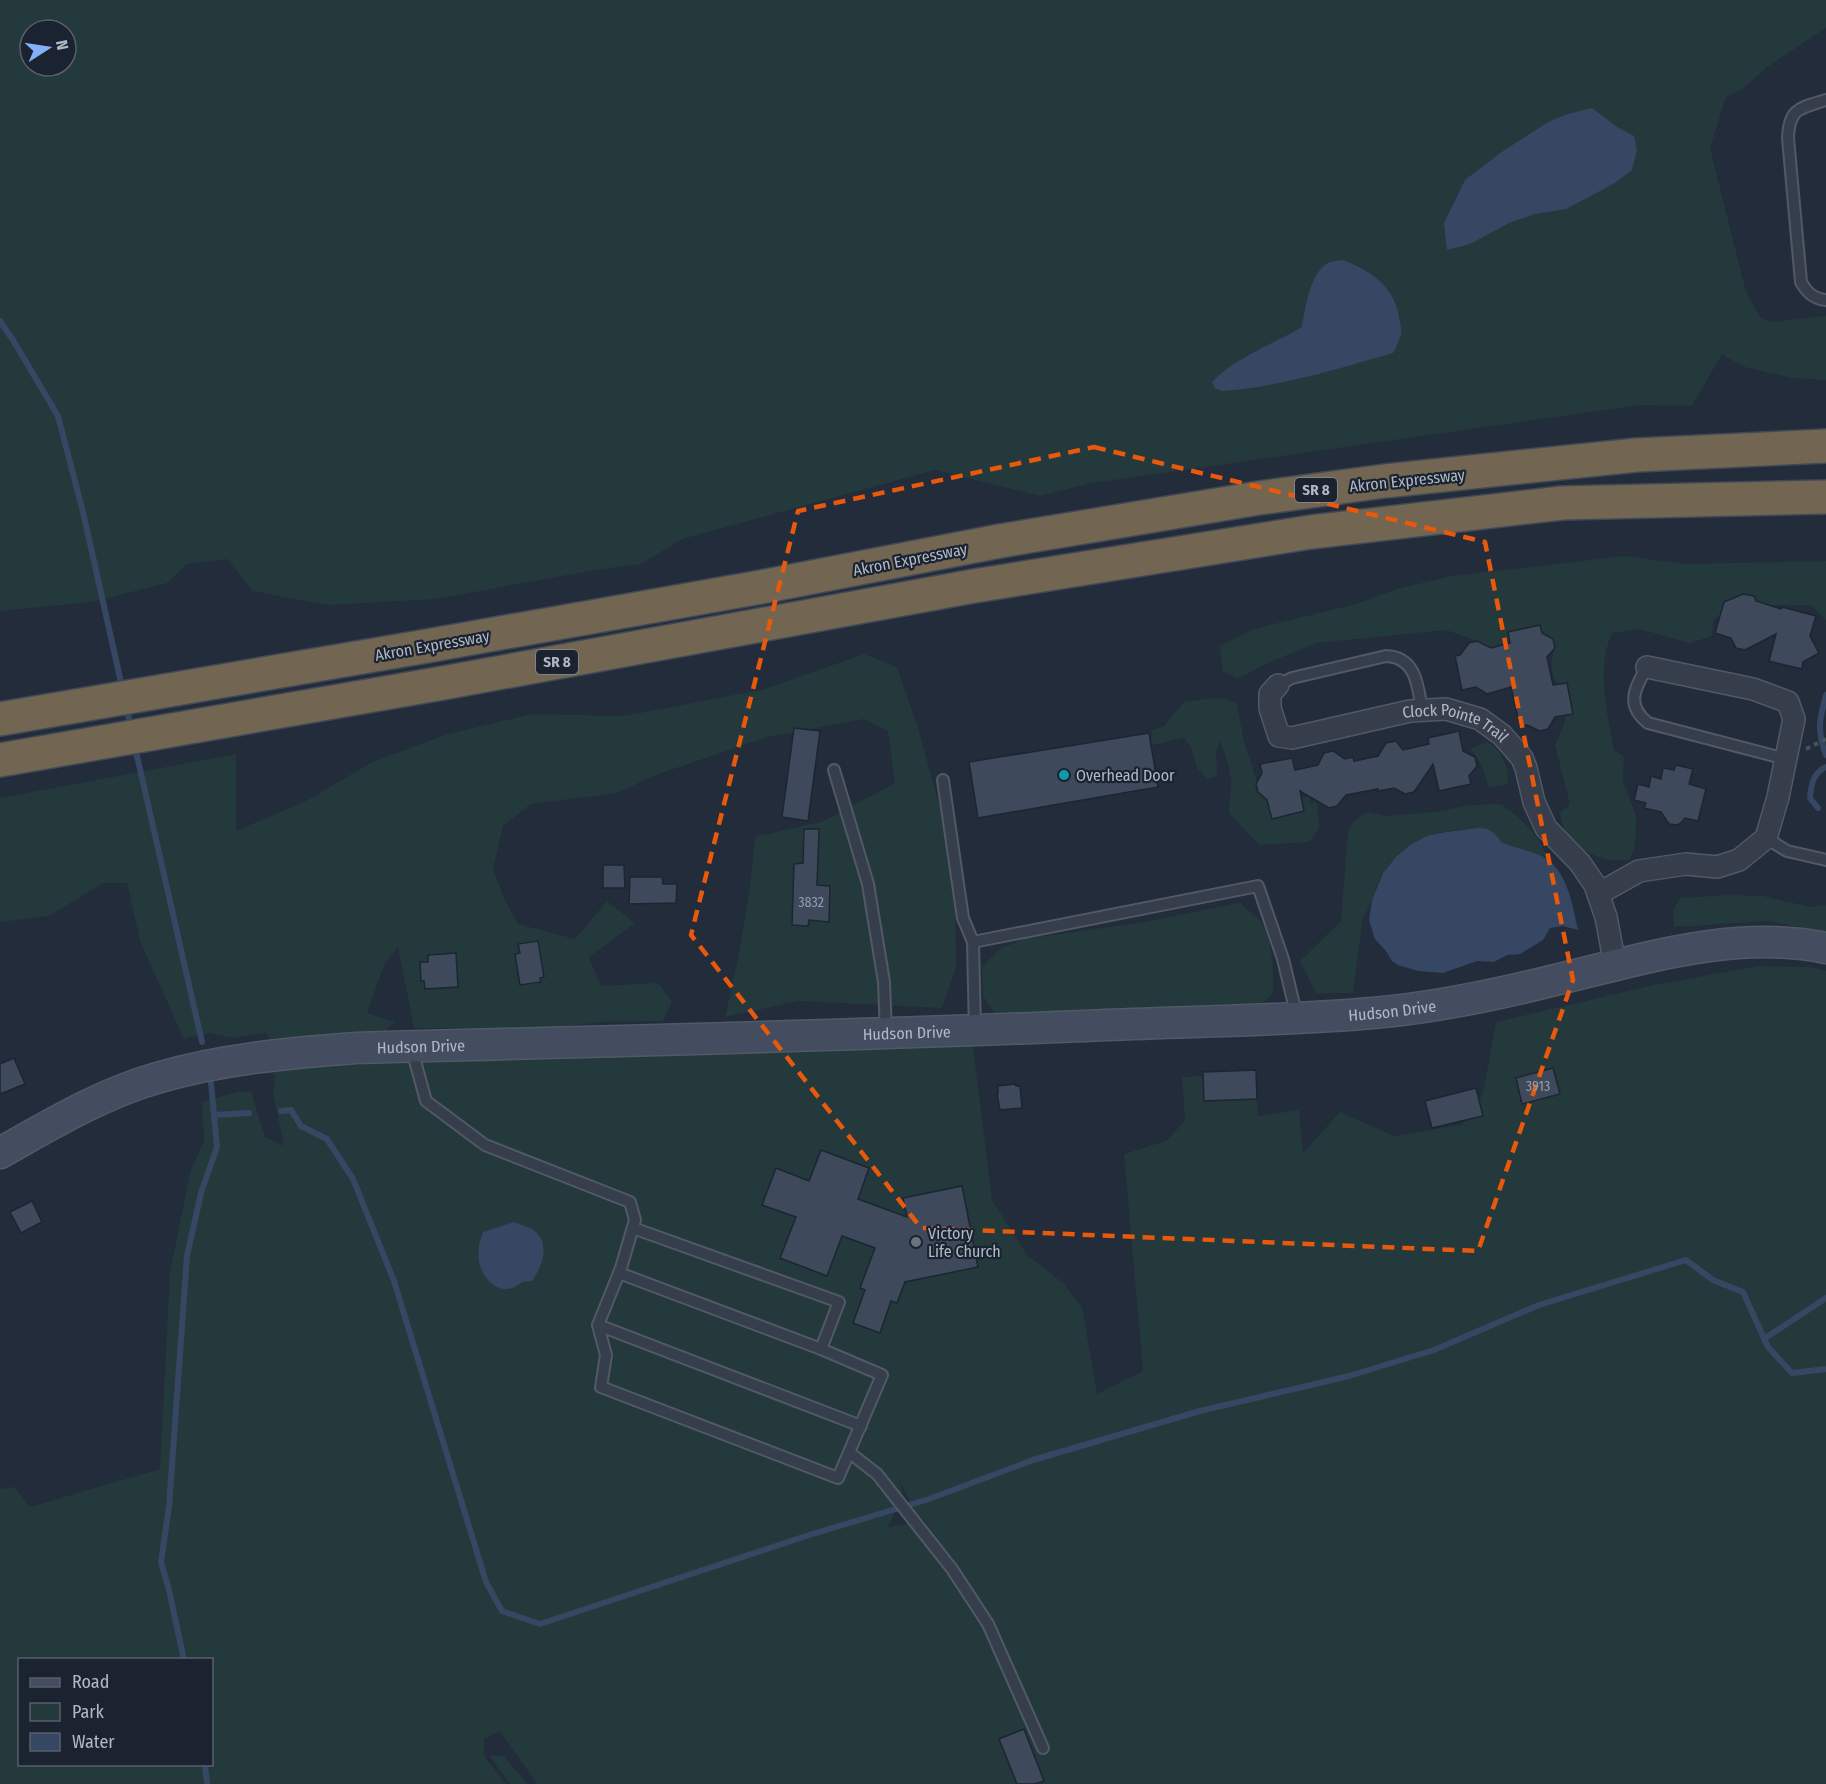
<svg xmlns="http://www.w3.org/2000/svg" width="1826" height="1784" viewBox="0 0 1826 1784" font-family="'Fira Sans Condensed',sans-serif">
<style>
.green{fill:#24393c;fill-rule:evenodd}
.water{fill:#354763}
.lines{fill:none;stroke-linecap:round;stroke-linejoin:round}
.stream{stroke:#354763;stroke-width:6}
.building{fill:#3e4a5b;stroke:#1d2532;stroke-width:1.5}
.lane-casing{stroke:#515966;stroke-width:14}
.street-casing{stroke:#515966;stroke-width:24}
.secondary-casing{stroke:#515966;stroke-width:33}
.highway-casing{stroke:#414956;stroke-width:36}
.path{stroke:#42565a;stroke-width:4;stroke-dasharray:4.5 4.5;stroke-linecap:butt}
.lane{stroke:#363e4c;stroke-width:10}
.street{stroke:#363e4c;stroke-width:21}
.secondary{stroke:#444d5f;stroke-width:30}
.highway{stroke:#726653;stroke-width:33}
.marked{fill:none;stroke:#e8590c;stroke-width:4.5;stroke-dasharray:12 8;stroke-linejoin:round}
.culture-dot{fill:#0f9aa8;stroke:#1b2330;stroke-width:2}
.worship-dot{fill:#6b7280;stroke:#1b2330;stroke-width:2}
.labels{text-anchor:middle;stroke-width:4.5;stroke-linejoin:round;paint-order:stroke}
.number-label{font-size:14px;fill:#949dac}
.shield{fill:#1b2330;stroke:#848c9a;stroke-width:1.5}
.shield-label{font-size:15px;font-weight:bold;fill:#b1b9c7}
.street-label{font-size:16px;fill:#b1b9c7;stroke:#1b2330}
.poi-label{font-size:16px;fill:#b1b9c7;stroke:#1b2330;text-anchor:start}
</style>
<rect width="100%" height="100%" fill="#222c3b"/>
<g class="green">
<path d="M 0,0 L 1826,0 L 1826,28 L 1767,67 L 1742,89 L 1726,97 L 1710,148 L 1746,292 L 1761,318 L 1772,322 L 1826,316 L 1826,380 L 1792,378 L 1744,367 L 1722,354 L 1692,406 L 1640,405 L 1092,483 L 1040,496 L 935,470 L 682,539 L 641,564 L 595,570 L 436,599 L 327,605 L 253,591 L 227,559 L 187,564 L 167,583 L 92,602 L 0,611 ZM 30,30 L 66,30 L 66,66 L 30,66 Z"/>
<path d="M 1625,556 L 1685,564 L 1826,561 L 1826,620 L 1811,605 L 1737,605 L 1714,619 L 1712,636 L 1690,643 L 1639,629 L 1612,633 C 1596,670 1607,711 1614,750 L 1624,757 L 1623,781 L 1636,816 L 1635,848 L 1630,859 C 1608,865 1578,852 1566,832 C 1562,827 1562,819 1560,813 L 1570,804 L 1555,745 L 1564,724 L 1568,699 C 1554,683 1547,668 1555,648 L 1519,630 L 1508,632 L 1510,641 L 1486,650 L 1477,641 L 1446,630 L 1316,643 L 1270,662 L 1237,679 L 1223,671 L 1220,646 L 1254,629 L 1356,604 L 1397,589 L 1452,576 Z"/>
<path d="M 864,654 L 897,667 L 918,728 L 955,862 L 956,967 L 942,1008 L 798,1001 L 725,1017 C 739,958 750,899 755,837 L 824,821 L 895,783 L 888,731 L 864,719 L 767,737 L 653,776 L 617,793 L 531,804 L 503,826 L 493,869 L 505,900 L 518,924 L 575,939 L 607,901 L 635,923 L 589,957 L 601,986 L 658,983 L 672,1002 L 663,1021 L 602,1022 L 516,1032 L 449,1028 L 414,1028 L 398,947 L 384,965 L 367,1013 L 395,1022 L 381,1035 L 346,1033 L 270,1039 L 266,1033 L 234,1038 L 208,1033 L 184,1039 L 140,941 L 127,883 L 103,883 L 49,916 L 0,922 L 0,798 L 236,754 L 236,831 L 310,799 L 372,762 L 448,734 L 532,714 L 624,716 L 765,689 Z"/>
<path d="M 1223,698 L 1237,704 L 1244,742 L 1257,781 L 1256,784 L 1257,792 L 1266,797 L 1272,819 L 1304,812 L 1301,798 L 1309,796 L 1310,803 L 1317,801 L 1319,828 L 1309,842 L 1259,845 L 1229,813 C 1228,802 1232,790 1231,779 C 1230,769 1224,750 1220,741 L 1216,753 L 1217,776 L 1207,779 L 1197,768 L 1192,749 L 1184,738 L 1151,745 L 1152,730 L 1164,726 L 1184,702 L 1206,699 Z"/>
<path d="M 1487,742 C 1500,746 1513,774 1506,785 L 1489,787 C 1484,775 1481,757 1470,750 L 1472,748 Z"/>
<path d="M 1501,804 C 1521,818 1541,836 1548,860 L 1501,842 L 1495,833 C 1454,821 1405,838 1382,875 C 1374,888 1373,904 1363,917 L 1353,993 L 1316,993 L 1300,961 L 1341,921 L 1348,832 L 1353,822 L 1368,812 L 1386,816 L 1435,812 L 1470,805 Z"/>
<polygon points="1728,895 1763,896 1810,907 1826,905 1826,932 1768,921 1692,926 1674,926 1673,910 1680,898"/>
<path d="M 1240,903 C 1246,909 1256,915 1261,922 C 1273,942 1274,971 1273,993 L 1265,1001 L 1259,1003 L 1005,1015 L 995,1013 L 983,996 L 982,967 L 1001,948 L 1025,939 L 1145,922 Z"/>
<path d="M 1760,966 L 1808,967 L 1826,971 L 1826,1784 L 537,1784 L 500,1731 L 484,1739 L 484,1756 L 506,1784 L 0,1784 L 0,1489 L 14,1487 L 30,1507 L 160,1469 L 170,1272 L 190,1173 L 204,1141 L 202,1102 L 237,1092 L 251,1091 L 265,1137 L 284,1146 L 273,1094 L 275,1078 L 272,1068 L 924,1045 L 973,1046 L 992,1200 L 1027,1255 L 1063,1283 L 1082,1307 L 1097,1394 L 1143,1371 L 1124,1154 L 1166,1141 L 1185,1121 L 1182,1077 L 1203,1076 L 1204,1101 L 1257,1099 L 1258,1116 L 1299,1110 L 1303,1153 L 1340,1112 L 1394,1136 L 1461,1125 L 1483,1093 L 1496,1022 L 1658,984 ZM 899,1480 L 916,1514 L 926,1522 L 888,1527 L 903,1494 ZM 20,1660 L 212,1660 L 212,1764 L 20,1764 Z"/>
<polygon points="489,1755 504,1756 527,1784 510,1784"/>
</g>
<g class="water">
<polygon points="1592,108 1617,127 1634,136 1637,150 1632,170 1615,183 1566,209 1535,214 1509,223 1470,244 1447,250 1444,223 1465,180 1503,151 1550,121 1568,114"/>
<path d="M 1342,260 C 1369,269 1395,287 1399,317 C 1400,323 1402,330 1401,335 C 1399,341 1396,347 1393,353 C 1336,369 1281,387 1222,391 L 1215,388 L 1212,382 C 1237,356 1272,345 1302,327 C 1305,310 1310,272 1328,263 C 1332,261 1338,261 1342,260 Z"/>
<path d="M 1478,828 C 1490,828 1495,832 1501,842 C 1512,847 1536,852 1545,858 C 1568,872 1573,907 1578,930 L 1563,926 L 1550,928 L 1543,940 L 1520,954 L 1507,955 L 1494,962 L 1477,961 L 1443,973 L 1418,971 L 1398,965 L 1392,961 L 1386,951 L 1375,939 L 1369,920 L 1372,900 L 1383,873 L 1396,857 L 1410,845 L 1427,836 L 1446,832 Z"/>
<path d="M 514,1222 C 519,1224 526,1226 532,1229 C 552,1242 542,1267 532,1281 C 529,1282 526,1281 523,1282 C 516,1285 514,1289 506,1289 C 498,1289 494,1286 489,1281 C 476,1267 476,1250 483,1232 Z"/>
</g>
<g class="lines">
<g class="stream">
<polyline points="0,321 13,340 58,416 83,512 122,687"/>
<path d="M 1826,695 C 1819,720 1817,731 1826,755"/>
<polyline points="126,706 131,728"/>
<polyline points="135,747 202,1042"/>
<path d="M 1818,808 L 1810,798 C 1811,785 1813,773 1826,767"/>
<polyline points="281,1111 291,1110 301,1126 327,1139 353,1179 394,1281 486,1582 502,1611 540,1624 806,1536 929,1499 1033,1460 1200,1411 1349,1376 1434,1350 1539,1305 1686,1260 1713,1280 1743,1292 1768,1347 1792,1373 1826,1369"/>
<polyline points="214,1115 249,1113"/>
<polyline points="1764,1339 1826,1298"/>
<polyline points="184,1660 169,1590 161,1562 169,1507 187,1256 201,1193 217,1147 211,1083"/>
<polyline points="205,1764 207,1784"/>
</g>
</g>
<g class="building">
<polygon points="1743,594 1754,596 1756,601 1781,609 1782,607 1816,616 1810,636 1819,653 1803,662 1802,669 1769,661 1776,634 1745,650 1736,648 1731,638 1715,633 1724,602"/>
<polygon points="1540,625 1542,633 1553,639 1555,648 1547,657 1553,685 1567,683 1573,714 1555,717 1548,729 1540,731 1527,725 1520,726 1511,687 1487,694 1476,687 1462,690 1455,656 1460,655 1469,643 1477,641 1491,648 1510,643 1508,632"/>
<polygon points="794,728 820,731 808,821 782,817"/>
<polygon points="1459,731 1463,751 1475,757 1477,766 1469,776 1471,784 1439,791 1433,764 1414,792 1405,794 1394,788 1378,791 1378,789 1346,795 1337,806 1329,808 1300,791 1304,811 1272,819 1267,800 1258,792 1256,784 1262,773 1260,764 1292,758 1295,770 1318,765 1324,753 1333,751 1345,759 1353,757 1354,761 1378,756 1386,743 1396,741 1403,750 1429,744 1428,738"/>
<polygon points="1149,733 1158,787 978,818 969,762"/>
<polygon points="1676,765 1693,769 1689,784 1706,789 1698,821 1685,818 1681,823 1677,825 1669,824 1661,812 1644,808 1646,803 1634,800 1638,784 1649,787 1651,776 1661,779 1663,768 1674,770"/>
<polygon points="804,829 819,829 817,885 830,886 829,922 809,920 808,926 792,925 794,864 803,863"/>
<polygon points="603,865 624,865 625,888 603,888"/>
<polygon points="630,877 662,877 663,884 677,884 676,903 629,904"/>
<polygon points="538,941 544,977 540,978 541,982 520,985 515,954 520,953 518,944"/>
<polygon points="456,953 458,987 425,989 424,981 421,981 420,962 428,962 428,955"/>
<polygon points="14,1058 25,1084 0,1094 0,1064"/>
<polygon points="1553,1068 1560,1094 1522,1104 1516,1078"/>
<polygon points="1256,1070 1257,1099 1204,1101 1203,1072"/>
<polygon points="1015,1084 1016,1086 1020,1086 1022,1108 1000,1110 997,1094 998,1094 998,1086"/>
<polygon points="1476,1088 1483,1116 1432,1128 1425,1101"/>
<polygon points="821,1150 869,1168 858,1199 907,1217 903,1198 962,1186 978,1267 905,1282 897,1303 891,1301 880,1333 853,1323 865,1290 860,1288 875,1248 842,1236 827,1276 780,1258 796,1217 762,1205 776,1168 809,1181"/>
<polygon points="32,1201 42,1222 21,1233 10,1212"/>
<polygon points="1024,1729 1044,1781 1035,1784 1017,1784 999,1739"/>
</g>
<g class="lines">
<defs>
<g id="lane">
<path d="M 1826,100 C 1800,108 1789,108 1788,138 L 1801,282 C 1807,293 1814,299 1826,300"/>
<path d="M 1647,667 C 1635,688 1625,705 1648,723 L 1786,759"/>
<path d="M 1278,685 L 1292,678 L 1386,656 C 1416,657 1418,686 1422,710"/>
<polyline points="834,770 868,884 884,982 886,1033"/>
<polyline points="943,780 963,918 973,942"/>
<polyline points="1766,838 1787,851 1826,860"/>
<polyline points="975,1030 973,942 1258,886 1283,959 1297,1017"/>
<polyline points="412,1050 426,1101 485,1145 630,1202 635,1220 621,1268 598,1325 606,1355 601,1387 838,1478 882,1375 821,1349 839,1302 633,1228"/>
<polyline points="619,1273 821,1349"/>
<polyline points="598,1325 861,1426"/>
<polyline points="850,1453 877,1474 952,1569 988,1624 1043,1748"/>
</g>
<g id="street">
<path id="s1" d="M 1278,685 L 1270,694 L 1270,708 L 1279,736 L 1292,738 L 1410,711 L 1446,709 L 1480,719 L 1502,735 L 1522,758 L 1526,768 L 1534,802 L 1546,828 L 1580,863 L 1595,885 L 1606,917 L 1615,965"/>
<polyline points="1598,894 1639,871 1686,864 1717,867 1739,860 1766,838 1778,797 1794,719 1788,702 1753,689 1647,667"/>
</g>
<g id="secondary">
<path id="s2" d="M 0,1153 C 50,1125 101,1094 157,1078 C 221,1059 289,1053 356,1048 C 606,1041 856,1036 1106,1025 C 1195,1021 1284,1021 1373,1013 C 1434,1008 1495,995 1555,980 C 1643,959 1735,929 1826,948"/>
</g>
<g id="highway">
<polyline points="0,719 427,646 761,587 1000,541 1259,498 1385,481 1637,455 1826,446"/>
<polyline points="0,760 443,683 974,586 1311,532 1562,503 1826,497"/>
</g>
</defs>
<use href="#lane" class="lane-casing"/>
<use href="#street" class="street-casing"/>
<use href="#secondary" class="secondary-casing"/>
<use href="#highway" class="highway-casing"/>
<polyline class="path" points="1806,749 1826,739"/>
<use href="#lane" class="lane"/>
<use href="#street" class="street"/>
<use href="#secondary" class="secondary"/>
<use href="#highway" class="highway"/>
</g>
<path class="marked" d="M 1094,447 L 1485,542 L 1573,980 L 1478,1251 L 921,1228 L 691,935 L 798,511 Z"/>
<circle class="culture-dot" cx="1064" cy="775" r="6"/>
<circle class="worship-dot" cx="916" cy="1242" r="6"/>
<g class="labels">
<g class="number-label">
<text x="811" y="907">3832</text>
<text x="1538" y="1091">3913</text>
</g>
<g class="shield">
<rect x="1295" y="478" width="42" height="24" rx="4.5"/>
<rect x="536" y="650" width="42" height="24" rx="4.5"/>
</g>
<g class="shield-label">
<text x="1316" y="495">SR 8</text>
<text x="557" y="667">SR 8</text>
</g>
<g class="street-label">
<text transform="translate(1407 480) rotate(-6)" y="6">Akron Expressway</text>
<text transform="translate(910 559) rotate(-11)" y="6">Akron Expressway</text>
<text transform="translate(432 645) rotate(-10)" y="6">Akron Expressway</text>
<text dy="6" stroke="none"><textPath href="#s1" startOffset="238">Clock Pointe Trail</textPath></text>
<text dy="6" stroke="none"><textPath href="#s2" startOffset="1413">Hudson Drive</textPath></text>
<text dy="6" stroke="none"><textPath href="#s2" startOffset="927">Hudson Drive</textPath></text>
<text dy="6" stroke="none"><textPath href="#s2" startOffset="441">Hudson Drive</textPath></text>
</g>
<g class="poi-label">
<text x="1076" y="781">Overhead Door</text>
<text x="928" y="1239">Victory<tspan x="928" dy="18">Life Church</tspan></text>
</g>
</g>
<rect x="18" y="1658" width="195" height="108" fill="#1b2330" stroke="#575f6c" stroke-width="1.5"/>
<rect x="30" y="1678" width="30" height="9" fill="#444d5f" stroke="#575f6c" stroke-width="1.5"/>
<text x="72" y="1688" font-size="18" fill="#b1b9c7">Road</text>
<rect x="30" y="1703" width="30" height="18" fill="#24393c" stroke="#575f6c" stroke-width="1.5"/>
<text x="72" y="1718" font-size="18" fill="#b1b9c7">Park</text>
<rect x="30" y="1733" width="30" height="18" fill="#354763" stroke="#575f6c" stroke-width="1.5"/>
<text x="72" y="1748" font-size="18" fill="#b1b9c7">Water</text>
<g transform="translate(48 48) rotate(78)"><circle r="28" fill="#1b2330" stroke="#575f6c" stroke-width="1.5"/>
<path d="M0-4.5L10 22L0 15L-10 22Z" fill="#84aff9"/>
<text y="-9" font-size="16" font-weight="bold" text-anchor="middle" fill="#b1b9c7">N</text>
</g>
</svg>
